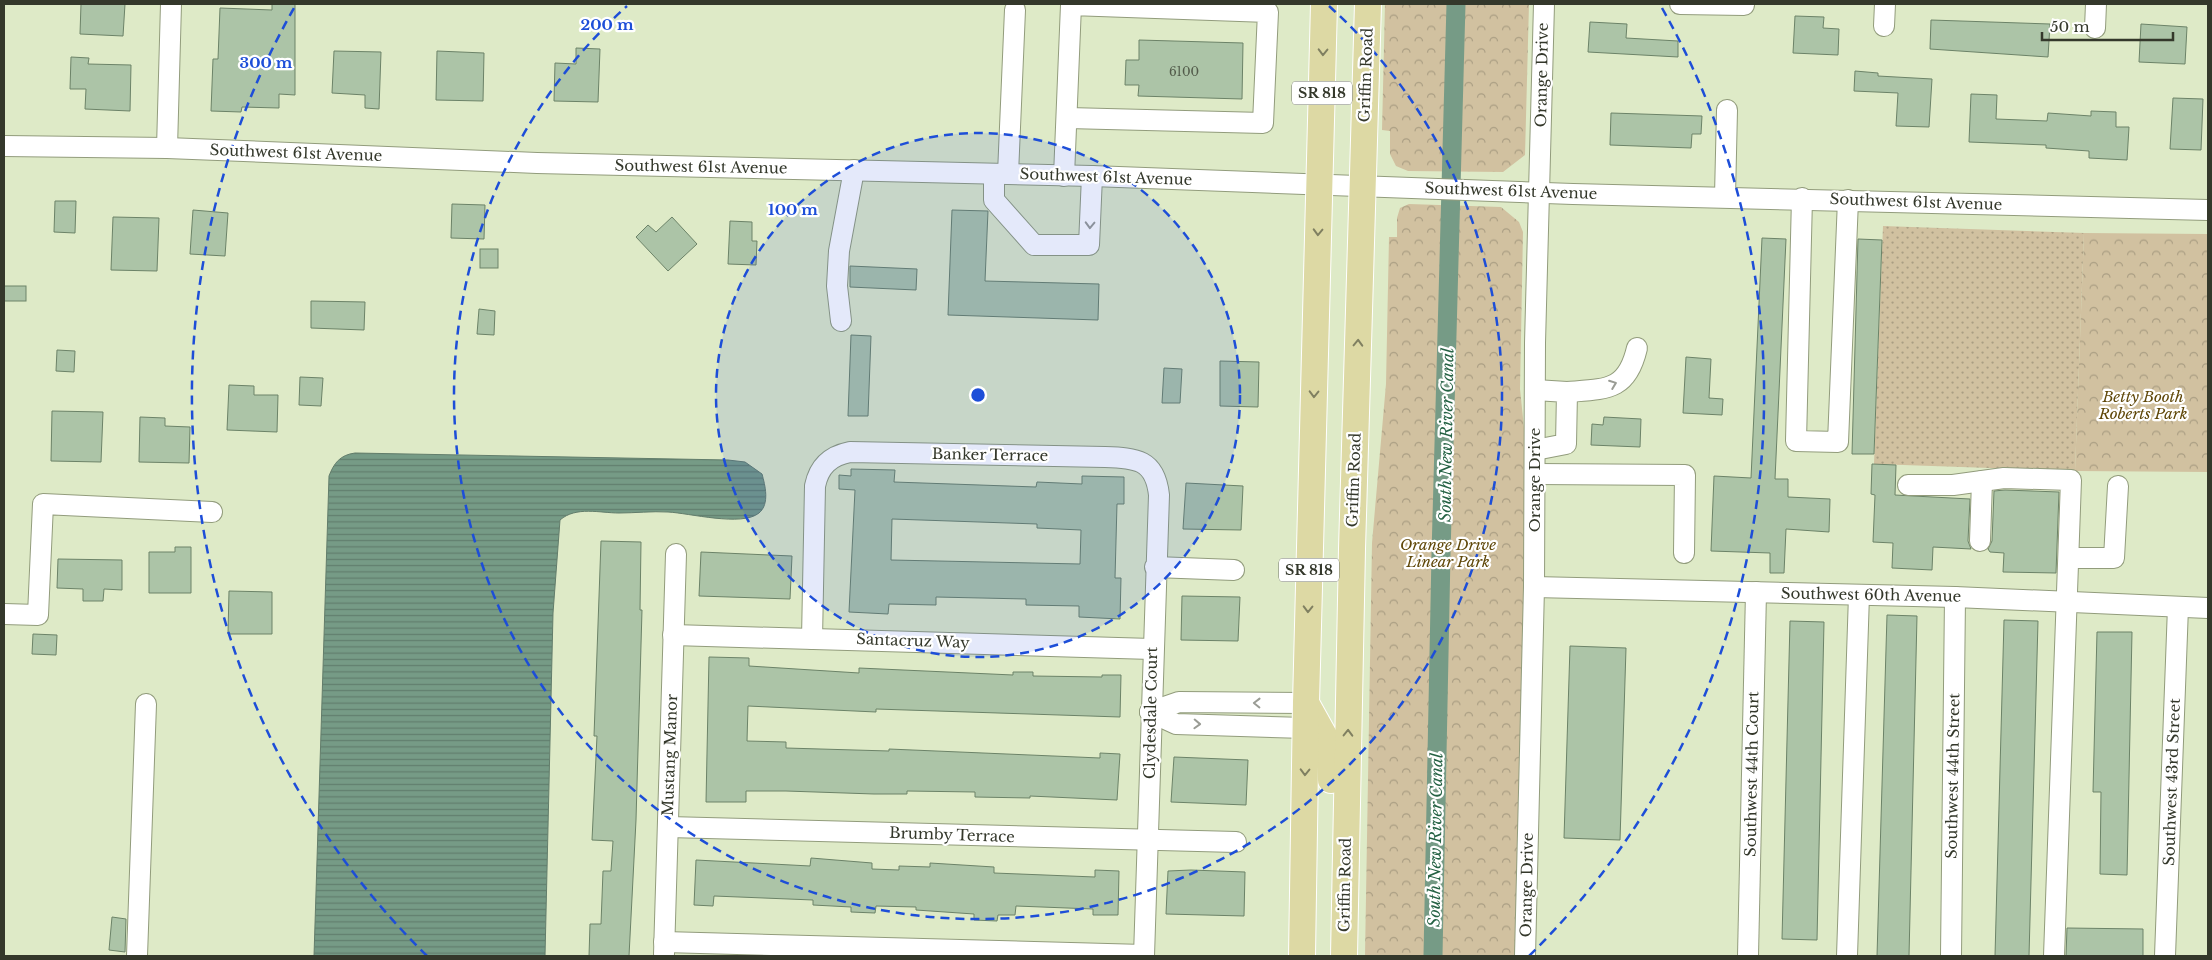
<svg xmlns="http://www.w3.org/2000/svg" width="2212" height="960" viewBox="0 0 2212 960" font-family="'Libre Baskerville',serif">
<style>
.grass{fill:url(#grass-dots)}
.park{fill:url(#park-crowns)}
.water{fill:url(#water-rules);stroke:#627d6b}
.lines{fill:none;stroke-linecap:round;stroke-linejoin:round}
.canal{stroke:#769b86;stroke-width:19}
.building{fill:#acc4a7;stroke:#6c8368;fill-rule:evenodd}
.minor-casing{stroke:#929c7c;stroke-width:22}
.major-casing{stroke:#fff;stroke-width:28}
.minor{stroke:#fff;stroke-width:20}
.major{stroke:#ddd9a4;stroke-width:26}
.oneway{stroke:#808061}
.oneway2{stroke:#9a9c95}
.ring{fill:none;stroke:#1d4ed8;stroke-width:2.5;stroke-dasharray:9 6}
.labels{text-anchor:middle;stroke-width:4.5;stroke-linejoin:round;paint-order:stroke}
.number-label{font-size:12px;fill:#525b4a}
.shield{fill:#fff;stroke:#71746b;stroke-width:1}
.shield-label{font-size:14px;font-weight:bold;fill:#34382b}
.street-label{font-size:15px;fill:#34382b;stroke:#fff}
.park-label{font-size:15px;font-style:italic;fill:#5f4708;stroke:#fff}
.water-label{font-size:16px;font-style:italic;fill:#256244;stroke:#fff}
.centre{fill:#1d4ed8;stroke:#fff;stroke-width:2.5}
.ring-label{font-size:15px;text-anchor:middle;font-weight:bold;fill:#1d4ed8;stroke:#fff;stroke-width:4.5;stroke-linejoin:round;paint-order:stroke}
</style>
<defs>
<pattern id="grass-dots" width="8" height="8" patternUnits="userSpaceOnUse" patternTransform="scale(1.25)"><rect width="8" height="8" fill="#d1c1a0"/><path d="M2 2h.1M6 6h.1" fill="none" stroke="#aa9e83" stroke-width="1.8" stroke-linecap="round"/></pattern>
<pattern id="park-crowns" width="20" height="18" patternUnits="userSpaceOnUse" patternTransform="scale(1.25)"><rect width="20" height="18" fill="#d1c1a0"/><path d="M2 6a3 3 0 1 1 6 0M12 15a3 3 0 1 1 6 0" fill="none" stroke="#aa9e83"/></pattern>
<pattern id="water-rules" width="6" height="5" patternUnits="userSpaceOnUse" patternTransform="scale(1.25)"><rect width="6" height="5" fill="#769b86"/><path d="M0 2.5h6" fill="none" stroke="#627f6e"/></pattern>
</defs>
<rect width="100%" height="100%" fill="#deeac7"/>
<polygon class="grass" points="1883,226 2084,233 2075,471 1874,464"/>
<g class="park">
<polygon points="1385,4 1529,4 1525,155 1503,172 1408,171 1396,166 1390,154 1390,131 1382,130"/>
<polygon points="1409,204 1501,207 1519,222 1523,232 1520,389 1526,447 1526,499 1515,956 1365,956 1372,543 1386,384 1389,237 1397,237 1397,218 1400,208"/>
<polygon points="2084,233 2208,234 2208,472 2075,471"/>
</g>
<path class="water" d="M 355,453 L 728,460 L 745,462 L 762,474 C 765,485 770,504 759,513 C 742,527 689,513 668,512 C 652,511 635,513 619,513 C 600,513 576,506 560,520 L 553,613 L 545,956 L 314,956 L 329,476 C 334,463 340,455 355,453 Z"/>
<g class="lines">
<polyline class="canal" points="1433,956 1441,554 1456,4"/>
</g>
<g class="building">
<polygon points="81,4 125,4 123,36 80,34"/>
<polygon points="272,4 295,4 295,95 279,94 279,108 242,107 241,112 211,111 213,59 218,59 220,8 272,10"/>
<polygon points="1795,16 1824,17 1823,28 1839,29 1838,55 1793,53"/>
<polygon points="1931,20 2050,24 2048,57 1930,49"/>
<polygon points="1590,22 1627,24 1626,38 1678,41 1678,57 1588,52"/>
<polygon points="2141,24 2187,27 2185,64 2139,62"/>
<polygon points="1139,40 1243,43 1242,99 1138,96 1139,85 1125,85 1126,60 1139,60"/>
<polygon points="576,48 600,49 598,102 554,101 555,63 576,64"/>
<polygon points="334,51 381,52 379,109 365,108 365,95 332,93"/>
<polygon points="437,51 484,53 483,101 436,100"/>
<polygon points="71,57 89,58 88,64 131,65 130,111 85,109 86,89 70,89"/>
<polygon points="1855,71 1878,73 1878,76 1932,79 1929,127 1896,126 1898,93 1854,91"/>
<polygon points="1971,94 1997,95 1996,119 2047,121 2048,113 2091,116 2091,111 2116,112 2116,127 2129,127 2127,160 2089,158 2089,151 2046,148 2046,145 1969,142"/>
<polygon points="2173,98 2203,99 2201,150 2170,149"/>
<polygon points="1611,113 1702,116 1701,134 1692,134 1691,148 1610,145"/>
<polygon points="55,201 76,201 75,233 54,232"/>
<polygon points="452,204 485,205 484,239 451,238"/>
<polygon points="193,210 228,213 225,256 190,254"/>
<polygon points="952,210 988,211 985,281 1099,284 1098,320 948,315"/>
<polygon points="113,217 159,218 157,271 111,270"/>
<polygon points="672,217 697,244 668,271 636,237 648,225 656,232"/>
<polygon points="730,221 752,222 752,241 757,241 756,265 728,264"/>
<polygon points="1762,238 1786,239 1775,479 1788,479 1788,497 1830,499 1829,532 1786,529 1784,573 1770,573 1770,553 1711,551 1714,476 1751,478"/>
<polygon points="1858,239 1882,240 1874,454 1852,454"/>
<rect x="480" y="249" width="18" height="19"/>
<polygon points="850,266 917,269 916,290 850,287"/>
<rect x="4" y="286" width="22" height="15"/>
<polygon points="311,301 365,302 364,330 311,328"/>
<polygon points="479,309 495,311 494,335 477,334"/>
<polygon points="851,335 871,336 868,416 848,416"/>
<polygon points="57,350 75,351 74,372 56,371"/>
<polygon points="1686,357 1711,359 1709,398 1723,399 1722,415 1683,413"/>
<polygon points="1220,361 1259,362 1258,407 1220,406"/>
<polygon points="1164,368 1182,369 1180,403 1162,403"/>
<polygon points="300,377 323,378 321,406 299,405"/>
<polygon points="229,385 254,386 254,395 278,395 277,432 227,430"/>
<polygon points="52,411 103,412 101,462 51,461"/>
<polygon points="140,417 165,418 165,426 190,427 189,463 139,462"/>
<polygon points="1604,417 1641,419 1640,447 1591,445 1592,424 1603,425"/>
<polygon points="1872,464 1896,465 1895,495 1970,499 1968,541 1971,549 1933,547 1932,570 1892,568 1893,543 1873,542 1875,495 1871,494"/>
<path d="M 851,469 L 895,470 L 894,482 L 1036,487 L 1037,482 L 1082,484 L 1082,476 L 1124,477 L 1124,504 L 1117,504 L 1115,578 L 1121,578 L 1120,619 L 1079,617 L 1079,606 L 1026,605 L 1026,599 L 936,597 L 936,605 L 889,604 L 888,614 L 849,612 L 855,490 L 839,489 L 839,475 L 851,476 ZM 892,519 L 1037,524 L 1037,528 L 1081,530 L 1080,564 L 891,560 Z"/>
<polygon points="1186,483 1243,486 1241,530 1183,529"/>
<polygon points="2005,490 2059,492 2056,573 2003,572 2004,553 1990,552 1988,549 1992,541 1994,491"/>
<polygon points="601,541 641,542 640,610 642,610 636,820 629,956 589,956 590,924 601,924 603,871 611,871 613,841 592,840 597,736 594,736"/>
<polygon points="175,547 191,547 191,593 149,593 149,552 175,552"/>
<polygon points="701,552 792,556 790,599 699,596"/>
<polygon points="58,559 122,560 122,590 104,589 103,601 83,601 83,589 57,588"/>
<polygon points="229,591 272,592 272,634 228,634"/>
<polygon points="1182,596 1240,597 1238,641 1181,640"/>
<polygon points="1887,615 1917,616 1909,956 1877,956"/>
<polygon points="2004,620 2038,621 2029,956 1995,956"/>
<polygon points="1790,621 1824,622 1817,940 1782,939"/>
<polygon points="2097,632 2132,632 2127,875 2100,874 2101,792 2093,792"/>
<polygon points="33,634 57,635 56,655 32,654"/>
<polygon points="1570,646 1626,648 1620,840 1564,838"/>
<polygon points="709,657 749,658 749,666 859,673 859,668 1013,675 1013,672 1033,672 1033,676 1102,677 1102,675 1121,675 1120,717 876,709 876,712 748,706 747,741 786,742 786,748 889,751 889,749 1100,758 1100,753 1120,754 1117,800 1030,796 1030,798 975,797 975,792 907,791 907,794 874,794 786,791 746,791 746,802 706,802"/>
<polygon points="1174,757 1248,760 1246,805 1171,802"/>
<polygon points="811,858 872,863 872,869 899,870 899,866 930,867 930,863 994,867 994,873 1095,877 1095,870 1119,871 1118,915 1093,915 1093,909 1016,906 1015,915 998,915 997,921 974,920 974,914 916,910 916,907 876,906 875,913 851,912 851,907 813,905 813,900 714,896 713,906 694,905 696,860 810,866"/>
<polygon points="1191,870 1245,872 1244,916 1166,914 1168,871"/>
<polygon points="112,917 126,919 125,952 109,950"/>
<polygon points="2067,928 2143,929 2143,956 2066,956"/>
</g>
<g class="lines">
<defs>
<g id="minor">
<polyline points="1680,4 1744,5"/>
<polyline points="1884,26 1885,4"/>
<polyline points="2095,28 2096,4"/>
<polyline points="4,146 167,148 537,163 1092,176 1573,194 2208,210"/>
<polyline points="167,148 171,4"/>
<polyline points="994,174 994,200 1034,245 1089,245 1092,176"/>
<polyline points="1008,174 1015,10"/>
<polyline points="1064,176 1071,5 1268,12 1263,123 1068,118"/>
<polyline points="1725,196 1727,110"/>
<polyline points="1802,198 1796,441 1838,442 1848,200"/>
<polyline points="841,321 837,286 839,251 854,170"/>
<polyline points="1535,390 1567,392 1566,444 1535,450"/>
<path d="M 1567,392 C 1607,389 1627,391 1637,348"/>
<polyline points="1536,474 1685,475 1684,553"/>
<polyline points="1908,485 1953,485 2004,478 2071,480 2054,956"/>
<polyline points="1980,541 1982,481"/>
<polyline points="2069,558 2114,558 2118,486"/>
<polyline points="1155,567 1234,570"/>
<polyline points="1534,587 1955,597 2208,608"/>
<polyline points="4,614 38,615 43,504 212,512"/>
<polyline points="673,635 1152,649"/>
<path d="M 812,639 L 815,486 C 819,466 830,456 850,452 L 1105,457 C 1136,458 1155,459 1159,495 L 1144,956"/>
<polyline points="1150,712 1176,724 1305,728"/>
<polyline points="1150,712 1179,702 1306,703"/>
<polyline points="668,827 1236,842"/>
<polyline points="664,942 1144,955"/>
<polyline points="664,954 676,554"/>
<polyline points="137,956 146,704"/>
<polyline points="1525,956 1534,587 1535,343 1544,4"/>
<polyline points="1748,956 1756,592"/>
<polyline points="1847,956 1859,595"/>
<polyline points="1951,956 1955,597"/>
<polyline points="2165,956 2178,607"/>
</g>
<g id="major">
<polyline points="1306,703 1331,748 1331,780"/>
<polyline points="1302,956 1306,703 1324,4"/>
<polyline points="1344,956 1352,549 1368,4"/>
</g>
</defs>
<use href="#minor" class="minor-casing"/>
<use href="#major" class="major-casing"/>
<use href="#minor" class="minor"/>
<use href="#major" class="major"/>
</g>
<defs><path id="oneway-chevron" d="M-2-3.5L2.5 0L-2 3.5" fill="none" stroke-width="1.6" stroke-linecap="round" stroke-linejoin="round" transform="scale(1.25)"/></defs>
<g class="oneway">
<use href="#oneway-chevron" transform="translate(1323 52) rotate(91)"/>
<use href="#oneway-chevron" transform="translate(1318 232) rotate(92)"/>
<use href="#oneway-chevron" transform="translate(1358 343) rotate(-88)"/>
<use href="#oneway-chevron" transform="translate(1314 394) rotate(91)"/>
<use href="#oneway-chevron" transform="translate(1308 609) rotate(91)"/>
<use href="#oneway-chevron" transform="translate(1348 733) rotate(-89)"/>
<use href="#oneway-chevron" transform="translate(1305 772) rotate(91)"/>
</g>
<g class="oneway2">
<use href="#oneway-chevron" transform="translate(1090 225) rotate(92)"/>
<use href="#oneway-chevron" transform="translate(1613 384) rotate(-21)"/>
<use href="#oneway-chevron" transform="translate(1257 703) rotate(-179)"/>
<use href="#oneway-chevron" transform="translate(1197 724) rotate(2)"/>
</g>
<circle cx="978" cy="395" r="262" fill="#1d4ed8" fill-opacity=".12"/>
<g class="ring">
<circle cx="978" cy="395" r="262"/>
<path d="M1329 6A524 524 0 1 1 627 6"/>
<path d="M427 956A786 786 0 0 1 294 8M1662 8A786 786 0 0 1 1529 956"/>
</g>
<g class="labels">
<g class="number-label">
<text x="1184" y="76">6100</text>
</g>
<g class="shield">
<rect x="1292" y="81.5" width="60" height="23" rx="4"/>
<rect x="1279" y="558.5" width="60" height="23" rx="4"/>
</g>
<g class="shield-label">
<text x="1322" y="98">SR 818</text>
<text x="1309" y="575">SR 818</text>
</g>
<g class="street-label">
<text transform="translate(1366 75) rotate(-88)" y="5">Griffin Road</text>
<text transform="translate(1542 75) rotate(-89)" y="5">Orange Drive</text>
<text transform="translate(296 153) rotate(2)" y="5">Southwest 61st Avenue</text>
<text transform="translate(701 167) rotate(1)" y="5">Southwest 61st Avenue</text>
<text transform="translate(1106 177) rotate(2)" y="5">Southwest 61st Avenue</text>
<text transform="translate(1511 191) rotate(2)" y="5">Southwest 61st Avenue</text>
<text transform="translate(1916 202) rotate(2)" y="5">Southwest 61st Avenue</text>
<text transform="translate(990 455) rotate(1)" y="5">Banker Terrace</text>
<text transform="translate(1354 480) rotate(-88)" y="5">Griffin Road</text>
<text transform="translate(1535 480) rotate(-90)" y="5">Orange Drive</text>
<text transform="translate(1871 595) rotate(1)" y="5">Southwest 60th Avenue</text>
<text transform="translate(913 641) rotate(2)" y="5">Santacruz Way</text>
<text transform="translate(1151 713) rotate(-89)" y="5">Clydesdale Court</text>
<text transform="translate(670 755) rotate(-88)" y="5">Mustang Manor</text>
<text transform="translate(1752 774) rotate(-89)" y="5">Southwest 44th Court</text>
<text transform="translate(1953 776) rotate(-89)" y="5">Southwest 44th Street</text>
<text transform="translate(2172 782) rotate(-88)" y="5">Southwest 43rd Street</text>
<text transform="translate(952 835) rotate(2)" y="5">Brumby Terrace</text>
<text transform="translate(1345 885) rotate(-89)" y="5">Griffin Road</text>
<text transform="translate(1527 885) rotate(-89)" y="5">Orange Drive</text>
</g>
<g class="park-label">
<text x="2143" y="402">Betty Booth<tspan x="2143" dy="17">Roberts Park</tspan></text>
<text x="1448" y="550">Orange Drive<tspan x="1448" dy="17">Linear Park</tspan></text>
</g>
<g class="water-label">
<text transform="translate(1446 435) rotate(-89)" y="6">South New River Canal</text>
<text transform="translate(1435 840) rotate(-89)" y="6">South New River Canal</text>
</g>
</g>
<circle cx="978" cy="395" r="8" class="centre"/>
<g class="ring-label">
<text x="607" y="30">200 m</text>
<text x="266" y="68">300 m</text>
<text x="793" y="215">100 m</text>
</g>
<rect width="2212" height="960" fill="none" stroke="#34382b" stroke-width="10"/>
<path d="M2042 32v8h131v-8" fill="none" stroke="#34382b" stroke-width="2.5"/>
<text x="2050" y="32" font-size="15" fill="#34382b" stroke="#ffffff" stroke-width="4" paint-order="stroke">50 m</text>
</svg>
